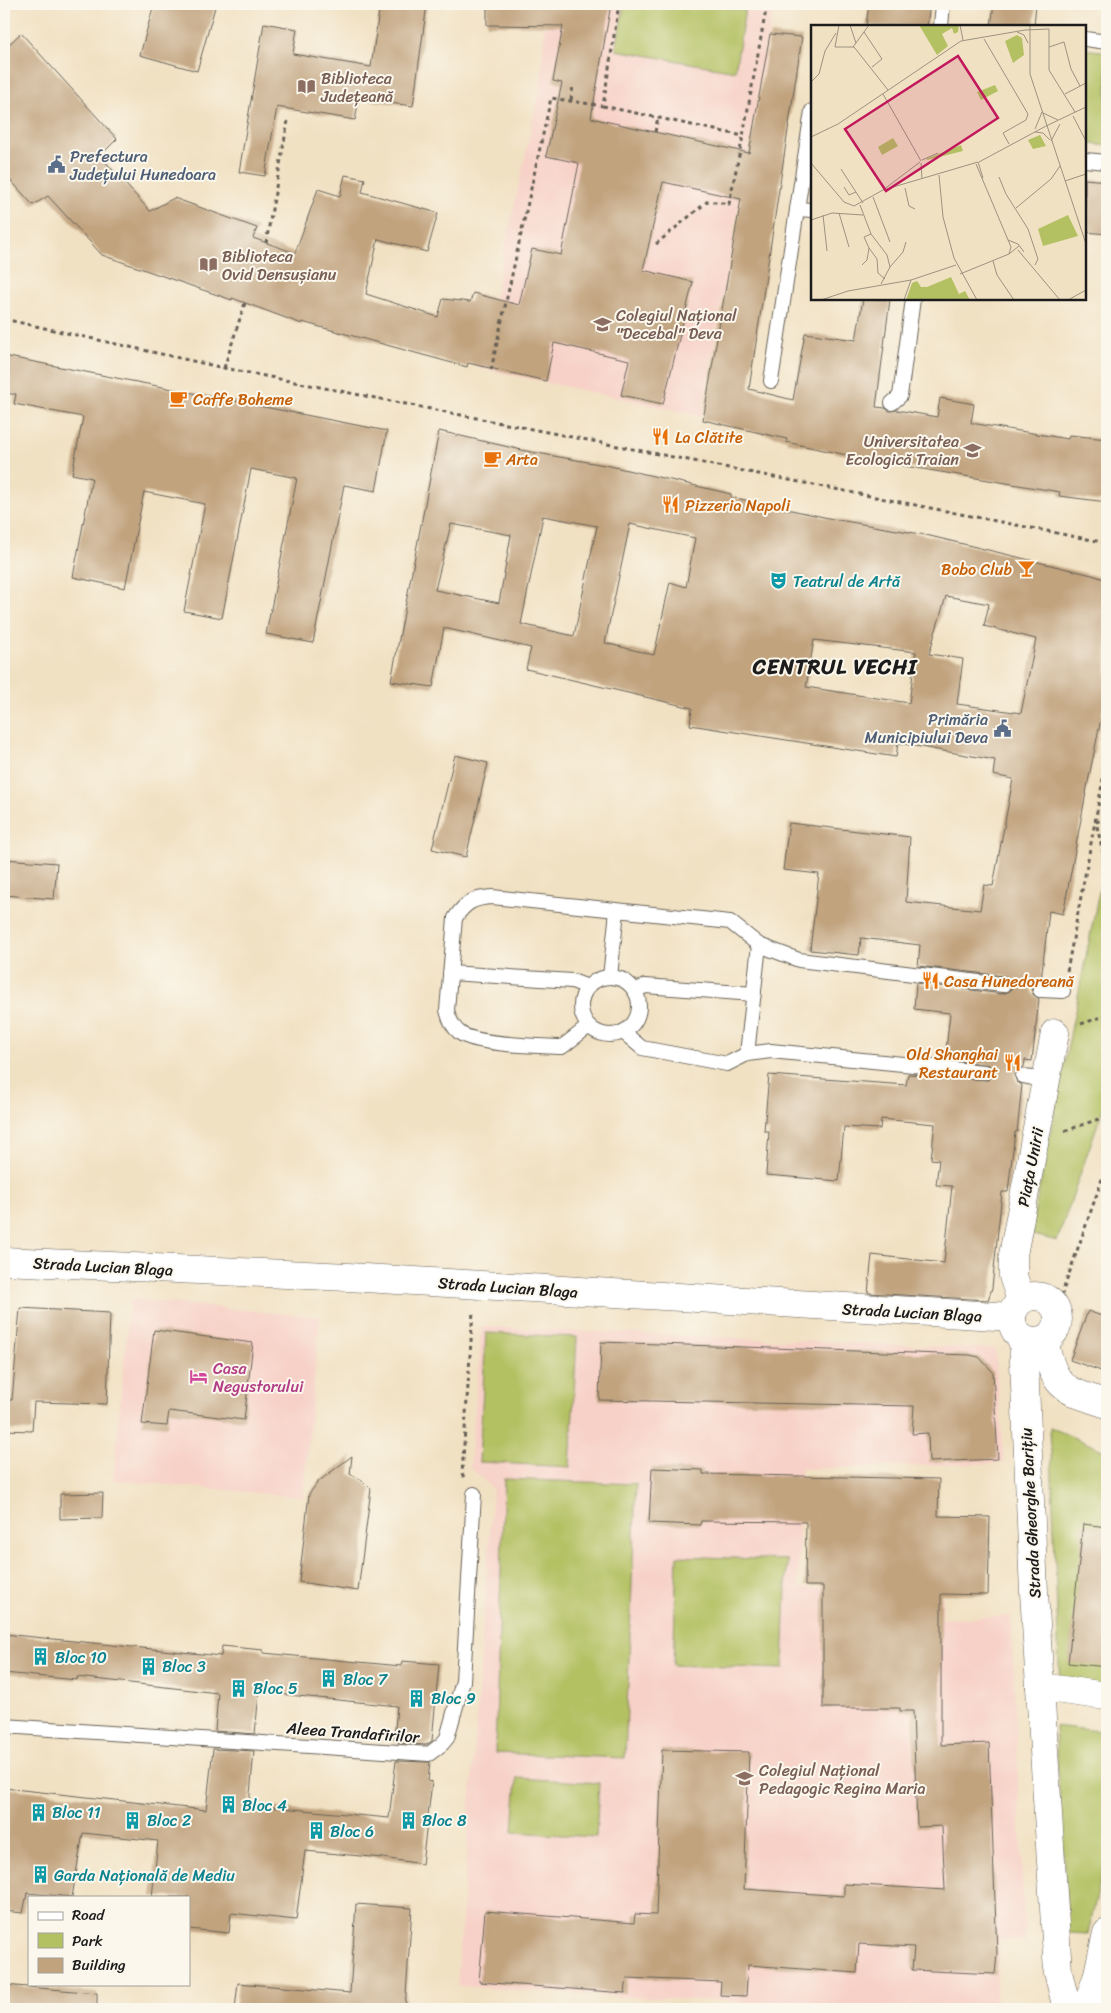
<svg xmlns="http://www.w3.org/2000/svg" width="1111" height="2013" viewBox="0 0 1111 2013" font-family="Sriracha,sans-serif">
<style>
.built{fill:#f7d1c7}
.green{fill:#b4c163;stroke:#686e40}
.building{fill:#c1a37e;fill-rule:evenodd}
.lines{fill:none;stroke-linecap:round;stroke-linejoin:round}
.service-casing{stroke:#676156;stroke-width:16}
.minor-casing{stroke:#676156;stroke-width:29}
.tertiary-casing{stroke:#676156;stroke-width:29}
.path{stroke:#676156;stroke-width:3;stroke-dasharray:4 4;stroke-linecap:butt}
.service{stroke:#fff;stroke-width:14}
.minor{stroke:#fff;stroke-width:28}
.tertiary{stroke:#fff;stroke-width:28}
.labels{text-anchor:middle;stroke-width:4;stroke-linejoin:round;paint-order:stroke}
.education-label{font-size:16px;fill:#785e54;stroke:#fbf7ec;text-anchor:start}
.service-label{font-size:16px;fill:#4e5e75;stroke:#fbf7ec;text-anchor:start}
.food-label{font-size:16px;fill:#c56008;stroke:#fbf7ec;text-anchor:start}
.culture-label{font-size:16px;fill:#0d838f;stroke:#fbf7ec;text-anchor:start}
.street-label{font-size:16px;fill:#1c1c1c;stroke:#fbf7ec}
.hotel-label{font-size:16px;fill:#b23c85;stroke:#fbf7ec;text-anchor:start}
.district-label{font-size:21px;font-weight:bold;letter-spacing:1px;fill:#1c1c1c;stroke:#fbf7ec}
.inset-road{fill:none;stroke:#9c9280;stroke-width:1}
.view{fill:#c2185b;fill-opacity:0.15;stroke:#c2185b;stroke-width:2.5}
.inset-edge{fill:none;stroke:#1c1c1c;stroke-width:2.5}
</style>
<rect width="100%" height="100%" fill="#fbf7ec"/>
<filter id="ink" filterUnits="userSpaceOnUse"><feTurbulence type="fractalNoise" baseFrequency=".02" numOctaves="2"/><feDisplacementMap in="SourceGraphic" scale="10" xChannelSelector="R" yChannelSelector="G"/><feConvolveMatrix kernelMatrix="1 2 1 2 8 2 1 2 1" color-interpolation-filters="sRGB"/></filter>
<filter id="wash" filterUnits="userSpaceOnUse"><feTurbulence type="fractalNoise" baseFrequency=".0096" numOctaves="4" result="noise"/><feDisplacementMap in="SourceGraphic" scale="20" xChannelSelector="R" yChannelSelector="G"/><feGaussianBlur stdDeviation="1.12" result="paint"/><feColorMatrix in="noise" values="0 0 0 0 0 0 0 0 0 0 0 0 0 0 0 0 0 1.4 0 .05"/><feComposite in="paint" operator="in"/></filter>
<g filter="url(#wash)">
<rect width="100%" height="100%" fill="#f1e1c3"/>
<g class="built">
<polygon points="546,4 774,4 702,416 479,368 541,83"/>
<polygon points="130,1299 320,1317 303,1497 113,1480"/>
<polygon points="482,1327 995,1349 1004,1463 801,1469 798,1588 890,1588 903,1596 943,1597 942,1619 1011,1616 1025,1940 999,1940 995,2009 921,2009 625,1997 457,1986 493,1489 470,1467"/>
</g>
<g class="green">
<polygon points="624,4 706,4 745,10 735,71 616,50"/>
<polygon points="1085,49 1107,52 1107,146 1085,143"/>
<polygon points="1107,852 1107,1097 1057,1241 1030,1234"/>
<polygon points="486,1333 577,1337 570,1467 479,1462"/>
<polygon points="1050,1427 1107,1452 1107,1700 1060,1692"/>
<polygon points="504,1479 636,1484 625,1758 495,1753"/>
<polygon points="677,1556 787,1560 783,1669 673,1665"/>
<polygon points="1055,1726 1107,1732 1107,1851 1088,1934 1068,1933"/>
<polygon points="517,1778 599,1783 596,1837 513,1832"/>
</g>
<g id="blocks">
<g class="building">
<polygon points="154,4 203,4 215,7 197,71 140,55"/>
<polygon points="380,4 427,4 413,106 359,99 355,120 277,107 265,176 239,172 264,23 297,29 293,54 371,67"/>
<polygon points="487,4 611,4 591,118 749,153 770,34 802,37 749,389 793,400 805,333 856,340 863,299 890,299 876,407 885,408 890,411 897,410 937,417 940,398 974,404 971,423 1068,439 1069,435 1107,439 1107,502 1059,496 1060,492 875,461 786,442 787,439 703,420 741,199 663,182 643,270 693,282 663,404 621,395 629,360 554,343 546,381 468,363 467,367 302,322 302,324 232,298 232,300 102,255 48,196 33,205 4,173 4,49 21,33 117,139 100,156 150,211 174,198 257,228 253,238 295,253 318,189 340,196 345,175 365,179 362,192 438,213 427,252 378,239 366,294 438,317 443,299 470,302 473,293 519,305 532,249 561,255 579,163 546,156 562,83 553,81 563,26 487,25"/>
<polygon points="869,4 930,4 927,26 866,26"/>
<polygon points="994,4 1036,4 1034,26 991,26"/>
<polygon points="1085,179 1107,181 1107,234 1085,232"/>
<polygon points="4,356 387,431 376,491 344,485 313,643 266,634 297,478 251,469 222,618 184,611 205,504 144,492 125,588 73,577 92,478 72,474 83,417 14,404 16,394 4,394"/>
<path d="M 439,431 L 526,451 L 610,466 L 731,494 L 731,497 L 833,519 L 926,535 L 1092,575 L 1107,580 L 1107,690 L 1089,777 L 1063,914 L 1049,911 L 1041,981 L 1036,983 L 1031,989 L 1033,994 L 1039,999 L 1032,1061 L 1025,1060 L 1024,1067 L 1017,1070 L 1014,1075 L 1017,1082 L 1022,1085 L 1017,1132 L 1015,1132 L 1008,1192 L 1002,1192 L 992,1288 L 988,1300 L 868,1293 L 872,1255 L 944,1263 L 952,1186 L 936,1185 L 939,1160 L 931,1159 L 935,1124 L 881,1119 L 880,1129 L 844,1127 L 839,1181 L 766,1175 L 769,1131 L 764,1131 L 769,1075 L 906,1085 L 908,1074 L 988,1080 L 993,1072 L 989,1065 L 945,1059 L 950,1013 L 914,1009 L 916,983 L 1002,994 L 1010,991 L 1012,986 L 1009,978 L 1004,976 L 918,966 L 920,945 L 861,938 L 859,955 L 810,950 L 819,874 L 783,870 L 789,823 L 910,837 L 906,902 L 980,910 L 984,885 L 993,886 L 1013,779 L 993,775 L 995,760 L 898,743 L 896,757 L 690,725 L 692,708 L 526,669 L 531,648 L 444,628 L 433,687 L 391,681 ZM 543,516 L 597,526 L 574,636 L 521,624 ZM 451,524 L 511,535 L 499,603 L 435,590 ZM 630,524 L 695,538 L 686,587 L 670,582 L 654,655 L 605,643 ZM 946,596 L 989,604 L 984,626 L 1036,639 L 1021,713 L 957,704 L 963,659 L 929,654 ZM 814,640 L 916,652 L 909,703 L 806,687 Z"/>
<polygon points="455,755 488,763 466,857 432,849"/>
<polygon points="4,859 57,863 54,899 4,895"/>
<polygon points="20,1308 110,1313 107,1404 34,1402 32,1431 4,1430 4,1400 12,1400"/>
<polygon points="1088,1311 1107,1318 1107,1373 1070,1360"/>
<polygon points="154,1330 253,1343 244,1420 169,1411 167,1426 142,1424"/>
<polygon points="601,1342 970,1355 979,1357 993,1372 998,1459 929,1462 928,1433 912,1434 914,1406 599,1400"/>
<polygon points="352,1456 350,1474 362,1480 371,1489 358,1591 299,1582 309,1494 318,1482"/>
<polygon points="652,1468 703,1470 703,1474 939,1479 938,1516 990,1517 988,1595 941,1594 941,1745 989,1743 997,1954 995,1974 912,1970 914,1947 859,1944 857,1973 748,1965 746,1996 720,1995 721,1982 627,1978 625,1993 479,1982 485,1911 634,1923 635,1914 656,1915 662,1750 749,1752 744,1889 844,1896 844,1884 945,1890 942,1826 917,1827 913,1711 900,1711 900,1708 823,1708 823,1586 805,1586 806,1522 701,1521 700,1525 649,1523"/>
<polygon points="103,1493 102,1518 60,1519 60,1494"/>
<polygon points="1083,1524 1107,1527 1107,1667 1068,1663"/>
<polygon points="4,1634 221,1656 222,1646 263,1650 263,1653 401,1666 402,1661 439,1664 432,1741 426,1745 398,1743 399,1741 394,1740 397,1706 259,1692 255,1734 215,1731 218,1693 77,1677 77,1680 4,1673"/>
<polygon points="213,1749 254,1751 249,1805 389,1818 396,1761 430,1762 428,1781 432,1782 422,1864 383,1858 305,1851 296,1920 231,1913 229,1933 189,1929 189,1897 152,1897 158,1841 83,1833 72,1897 27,1893 23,1913 4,1911 4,1788 206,1810"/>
<polygon points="356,1904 412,1908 405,2009 235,2009 238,1983 350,1993"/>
<polygon points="4,1985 97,1993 97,2009 4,2009"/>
</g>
</g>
</g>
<g filter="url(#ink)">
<use href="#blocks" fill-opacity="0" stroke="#676156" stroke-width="1"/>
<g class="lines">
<defs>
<g id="service">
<polyline points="941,26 943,4"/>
<polyline points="1085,39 1107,42"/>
<polyline points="1085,160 1107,162"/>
<polyline points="797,209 812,210"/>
<polyline points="771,381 812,111"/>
<polyline points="892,403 900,396 913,299"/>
<polyline points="450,973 572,981 588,987"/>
<polyline points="610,977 617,911"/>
<circle cx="610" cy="1006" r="29"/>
<polyline points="1040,990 1063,991"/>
<polyline points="635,991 645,986 754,994"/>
<path d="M 589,1026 L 562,1047 C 540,1046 476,1045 460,1033 C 452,1027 449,1019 447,1010 L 455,918 C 465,903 473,898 492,897 L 730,922 L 759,945 L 799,960 L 1003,985"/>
<polyline points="623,1032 642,1048 727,1064 747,1054 771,1051 984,1072"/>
<polyline points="747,1054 759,945"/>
<polyline points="1023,1076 1046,1081"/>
<polyline points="4,1726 429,1754 442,1744 447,1738 463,1681 474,1494"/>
</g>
<g id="minor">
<polyline points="1021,1300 1013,1276 1013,1255 1055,1033"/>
<polyline points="1023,1339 1034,1592 1058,1972 1067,2009"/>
<polyline points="1040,1687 1107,1696"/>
<polyline points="1086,2009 1097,1978 1107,1933"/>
</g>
<g id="tertiary">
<polyline points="4,1261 348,1277 1012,1317"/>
<circle cx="1035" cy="1319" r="23"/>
<path d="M 1044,1339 C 1054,1389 1062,1389 1107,1404"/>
</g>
</defs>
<use href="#service" class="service-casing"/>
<use href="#minor" class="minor-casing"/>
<use href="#tertiary" class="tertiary-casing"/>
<g class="path">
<polyline points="571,100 573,85"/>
<polyline points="603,106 743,136 767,4"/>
<polyline points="655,132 658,117"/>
<polyline points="266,243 288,120"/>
<polyline points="656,244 708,201 729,204 743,136"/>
<polyline points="4,319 224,368 1107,543"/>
<polyline points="224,368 245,303"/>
<polyline points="491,370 551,98 603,106 619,4"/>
<polyline points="1107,818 1096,822 1107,870"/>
<polyline points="1067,971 1107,758"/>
<polyline points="1081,1024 1107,1015"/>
<polyline points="1065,1131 1107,1116"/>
<polyline points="1056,1311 1107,1165"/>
<polyline points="464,1477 462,1474 473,1311"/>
</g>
<use href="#service" class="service"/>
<use href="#minor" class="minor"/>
<use href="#tertiary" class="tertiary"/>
</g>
</g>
<defs>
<symbol id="library-bare" viewBox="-9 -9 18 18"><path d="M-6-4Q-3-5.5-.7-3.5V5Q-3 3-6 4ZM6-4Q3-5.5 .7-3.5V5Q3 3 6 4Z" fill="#8d6e63" stroke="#fbf7ec" stroke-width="2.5" paint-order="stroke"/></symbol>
<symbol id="civic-bare" viewBox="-9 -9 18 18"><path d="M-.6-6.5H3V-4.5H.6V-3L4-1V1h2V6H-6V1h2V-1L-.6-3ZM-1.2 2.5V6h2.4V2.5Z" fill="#5c6f8a" stroke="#fbf7ec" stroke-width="2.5" paint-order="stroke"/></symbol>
<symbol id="school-bare" viewBox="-9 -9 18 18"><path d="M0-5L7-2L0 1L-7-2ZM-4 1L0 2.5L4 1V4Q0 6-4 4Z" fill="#8d6e63" stroke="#fbf7ec" stroke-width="2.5" paint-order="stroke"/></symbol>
<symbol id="cafe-bare" viewBox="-9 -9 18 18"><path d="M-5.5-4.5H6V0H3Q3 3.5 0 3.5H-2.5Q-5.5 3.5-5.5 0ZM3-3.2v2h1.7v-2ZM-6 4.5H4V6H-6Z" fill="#e8710a" stroke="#fbf7ec" stroke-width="2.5" paint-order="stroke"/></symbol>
<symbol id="restaurant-bare" viewBox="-9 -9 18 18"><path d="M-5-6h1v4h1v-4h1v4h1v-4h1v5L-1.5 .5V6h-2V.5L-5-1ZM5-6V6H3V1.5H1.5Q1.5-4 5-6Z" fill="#e8710a" stroke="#fbf7ec" stroke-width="2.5" paint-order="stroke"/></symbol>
<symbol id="university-bare" viewBox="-9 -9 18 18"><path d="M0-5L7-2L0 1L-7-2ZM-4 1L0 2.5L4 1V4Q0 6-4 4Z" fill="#8d6e63" stroke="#fbf7ec" stroke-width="2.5" paint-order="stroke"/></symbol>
<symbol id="bar-bare" viewBox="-9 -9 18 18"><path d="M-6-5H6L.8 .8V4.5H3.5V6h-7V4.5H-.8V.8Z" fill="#e8710a" stroke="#fbf7ec" stroke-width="2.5" paint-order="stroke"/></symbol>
<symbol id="theatre-bare" viewBox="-9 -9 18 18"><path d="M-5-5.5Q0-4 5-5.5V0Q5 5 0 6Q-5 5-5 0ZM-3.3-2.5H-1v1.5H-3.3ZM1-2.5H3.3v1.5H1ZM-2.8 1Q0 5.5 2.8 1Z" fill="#0f9aa8" stroke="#fbf7ec" stroke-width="2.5" paint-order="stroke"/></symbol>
<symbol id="hotel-bare" viewBox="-9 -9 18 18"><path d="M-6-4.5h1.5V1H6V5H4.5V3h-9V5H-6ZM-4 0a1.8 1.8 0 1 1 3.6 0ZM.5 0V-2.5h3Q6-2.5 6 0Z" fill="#d1479c" stroke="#fbf7ec" stroke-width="2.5" paint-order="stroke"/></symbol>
<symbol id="building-bare" viewBox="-9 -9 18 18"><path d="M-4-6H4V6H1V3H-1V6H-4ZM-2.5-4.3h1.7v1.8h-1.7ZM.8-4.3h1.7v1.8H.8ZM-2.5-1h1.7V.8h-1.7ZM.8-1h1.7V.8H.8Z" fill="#0f9aa8" stroke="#fbf7ec" stroke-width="2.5" paint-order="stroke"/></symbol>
</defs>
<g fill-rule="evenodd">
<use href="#library-bare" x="294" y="74" width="25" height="25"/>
<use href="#civic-bare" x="44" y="152" width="25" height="25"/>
<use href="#library-bare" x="196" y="252" width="25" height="25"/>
<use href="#school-bare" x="590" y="312" width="25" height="25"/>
<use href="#cafe-bare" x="166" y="386" width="25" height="25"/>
<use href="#restaurant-bare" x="648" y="424" width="25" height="25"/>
<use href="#university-bare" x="960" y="438" width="25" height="25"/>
<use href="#cafe-bare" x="480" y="446" width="25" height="25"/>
<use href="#restaurant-bare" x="658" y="492" width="25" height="25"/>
<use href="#bar-bare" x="1014" y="556" width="25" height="25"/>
<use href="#theatre-bare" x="766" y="568" width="25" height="25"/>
<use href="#civic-bare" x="990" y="716" width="25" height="25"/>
<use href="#restaurant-bare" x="918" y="968" width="25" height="25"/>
<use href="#restaurant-bare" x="1000" y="1050" width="25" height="25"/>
<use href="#hotel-bare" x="186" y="1364" width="25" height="25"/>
<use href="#building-bare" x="28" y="1644" width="25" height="25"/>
<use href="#building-bare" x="136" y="1654" width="25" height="25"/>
<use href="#building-bare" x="316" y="1666" width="25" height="25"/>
<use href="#building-bare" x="226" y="1676" width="25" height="25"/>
<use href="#building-bare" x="404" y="1686" width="25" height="25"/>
<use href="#university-bare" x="732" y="1766" width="25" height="25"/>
<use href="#building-bare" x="216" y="1792" width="25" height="25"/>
<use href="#building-bare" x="26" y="1800" width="25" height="25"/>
<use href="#building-bare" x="120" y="1808" width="25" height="25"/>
<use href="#building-bare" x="396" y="1808" width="25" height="25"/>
<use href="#building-bare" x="304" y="1818" width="25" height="25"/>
<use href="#building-bare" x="28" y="1862" width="25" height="25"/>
</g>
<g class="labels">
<g class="education-label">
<text x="321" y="84">Biblioteca<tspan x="321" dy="18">Județeană</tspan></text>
<text x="222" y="262">Biblioteca<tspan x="222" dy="18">Ovid Densușianu</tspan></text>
<text x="616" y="321">Colegiul Național<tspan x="616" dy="18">"Decebal" Deva</tspan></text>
<text x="959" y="447" text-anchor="end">Universitatea<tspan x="959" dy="18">Ecologică Traian</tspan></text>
<text x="759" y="1776">Colegiul Național<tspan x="759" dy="18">Pedagogic Regina Maria</tspan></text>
</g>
<g class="service-label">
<text x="70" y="162">Prefectura<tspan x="70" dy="18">Județului Hunedoara</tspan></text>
<text x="988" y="725" text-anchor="end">Primăria<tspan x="988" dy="18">Municipiului Deva</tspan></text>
</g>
<g class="food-label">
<text x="193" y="405">Caffe Boheme</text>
<text x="675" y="443">La Clătite</text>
<text x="506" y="465">Arta</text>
<text x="685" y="511">Pizzeria Napoli</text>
<text x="1012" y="575" text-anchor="end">Bobo Club</text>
<text x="944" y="987">Casa Hunedoreană</text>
<text x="998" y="1060" text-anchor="end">Old Shanghai<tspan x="998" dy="18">Restaurant</tspan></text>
</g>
<g class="culture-label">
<text x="793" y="587">Teatrul de Artă</text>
<text x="55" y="1663">Bloc 10</text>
<text x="162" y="1672">Bloc 3</text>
<text x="343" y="1685">Bloc 7</text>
<text x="253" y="1694">Bloc 5</text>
<text x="431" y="1704">Bloc 9</text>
<text x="242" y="1811">Bloc 4</text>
<text x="52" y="1818">Bloc 11</text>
<text x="147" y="1826">Bloc 2</text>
<text x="422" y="1826">Bloc 8</text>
<text x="330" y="1837">Bloc 6</text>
<text x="54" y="1881">Garda Națională de Mediu</text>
</g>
<g class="street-label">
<text transform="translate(1030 1167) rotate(-79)" y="6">Piața Unirii</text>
<text transform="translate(103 1266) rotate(3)" y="6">Strada Lucian Blaga</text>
<text transform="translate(508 1287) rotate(4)" y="6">Strada Lucian Blaga</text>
<text transform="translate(912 1312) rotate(3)" y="6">Strada Lucian Blaga</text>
<text transform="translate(1030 1513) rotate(-93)" y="6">Strada Gheorghe Barițiu</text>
<text transform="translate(353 1732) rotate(4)" y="6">Aleea Trandafirilor</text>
</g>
<g class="hotel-label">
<text x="213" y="1374">Casa<tspan x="213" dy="18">Negustorului</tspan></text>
</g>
<g class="district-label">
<text x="835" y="674">CENTRUL VECHI</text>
</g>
</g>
<g transform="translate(811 25)">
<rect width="275" height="275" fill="#f1e1c3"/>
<path d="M 108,0 L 148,0 L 147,7 L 143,9 L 141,3 L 131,9 L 137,21 L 126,30 ZM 206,10 L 211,13 L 213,30 L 202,38 L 194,16 ZM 184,60 L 187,66 L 170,75 L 166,67 ZM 229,110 L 235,121 L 222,124 L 217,115 ZM 82,113 L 87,121 L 71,130 L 67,122 ZM 150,120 L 152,126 L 116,135 L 115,134 ZM 257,190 L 267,211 L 232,221 L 227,204 ZM 140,252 L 148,269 L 154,266 L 159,275 L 95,275 L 101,258 L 106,256 L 110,262 L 116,262 Z" fill="#b4c163"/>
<path class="inset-road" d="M 28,0 L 24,22 L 43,22 L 77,65M 39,0 L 45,18M 149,0 L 152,15M 219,0 L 219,49 L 275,219M 53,7 L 71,34 L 61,42M 206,7 L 213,10 L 217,18M 173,14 L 217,89 L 215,95 L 192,108 L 198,119M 42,22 L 58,0M 238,22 L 253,17 L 260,44 L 269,61M 0,57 L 8,49 L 14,26 L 25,8M 72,69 L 110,136M 254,69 L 275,58M 232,88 L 247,95M 262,91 L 275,116M 235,101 L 275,82M 224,104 L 231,87M 224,107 L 232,108 L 239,115M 0,112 L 27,99 L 150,16 L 214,5 L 238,4 L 238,45 L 264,87M 240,116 L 249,99M 111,135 L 127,128M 168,137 L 235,101M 0,138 L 33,177 L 43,181 L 72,165 L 167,137 L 172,153M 110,138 L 111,154M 165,139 L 200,222 L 198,229M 30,144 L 52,178M 128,150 L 132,192 L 143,233 L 166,275M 188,152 L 195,169 L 217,204 L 227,234 L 224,240M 254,156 L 275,149M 33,162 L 38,170 L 45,167M 94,163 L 98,181 L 104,184M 72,165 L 109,137M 62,172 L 79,217M 49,180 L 60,209 L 76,230 L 79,242 L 70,259M 205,183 L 240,154 L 249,141M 28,188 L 38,222M 12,190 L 16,226M 0,195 L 21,188 L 52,190M 197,215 L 207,219 L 213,227M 58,223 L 66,234 L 67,248 L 74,254M 207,225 L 249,275M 182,236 L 186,250 L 203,275M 51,240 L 56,235 L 58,223 L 53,212 L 60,209M 79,242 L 92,227 L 95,217M 149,249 L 198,229 L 208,221M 10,275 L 37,266 L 100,255 L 145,240M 93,275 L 100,255M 257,275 L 275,265"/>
<path class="view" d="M 147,31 L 187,93 L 75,166 L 34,104 Z"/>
<rect width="275" height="275" class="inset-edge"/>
</g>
<rect width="1111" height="2013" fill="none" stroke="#fbf7ec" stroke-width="20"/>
<rect x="28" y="1896" width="162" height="90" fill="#fbf7ec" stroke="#a29f99"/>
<rect x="38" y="1912" width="25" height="8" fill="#ffffff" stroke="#a29f99"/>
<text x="72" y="1920" font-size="15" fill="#1c1c1c">Road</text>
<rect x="38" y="1933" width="25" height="15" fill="#b4c163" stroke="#a29f99"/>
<text x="72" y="1946" font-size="15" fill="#1c1c1c">Park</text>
<rect x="38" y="1958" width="25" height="15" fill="#c1a37e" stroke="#a29f99"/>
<text x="72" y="1970" font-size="15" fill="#1c1c1c">Building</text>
</svg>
